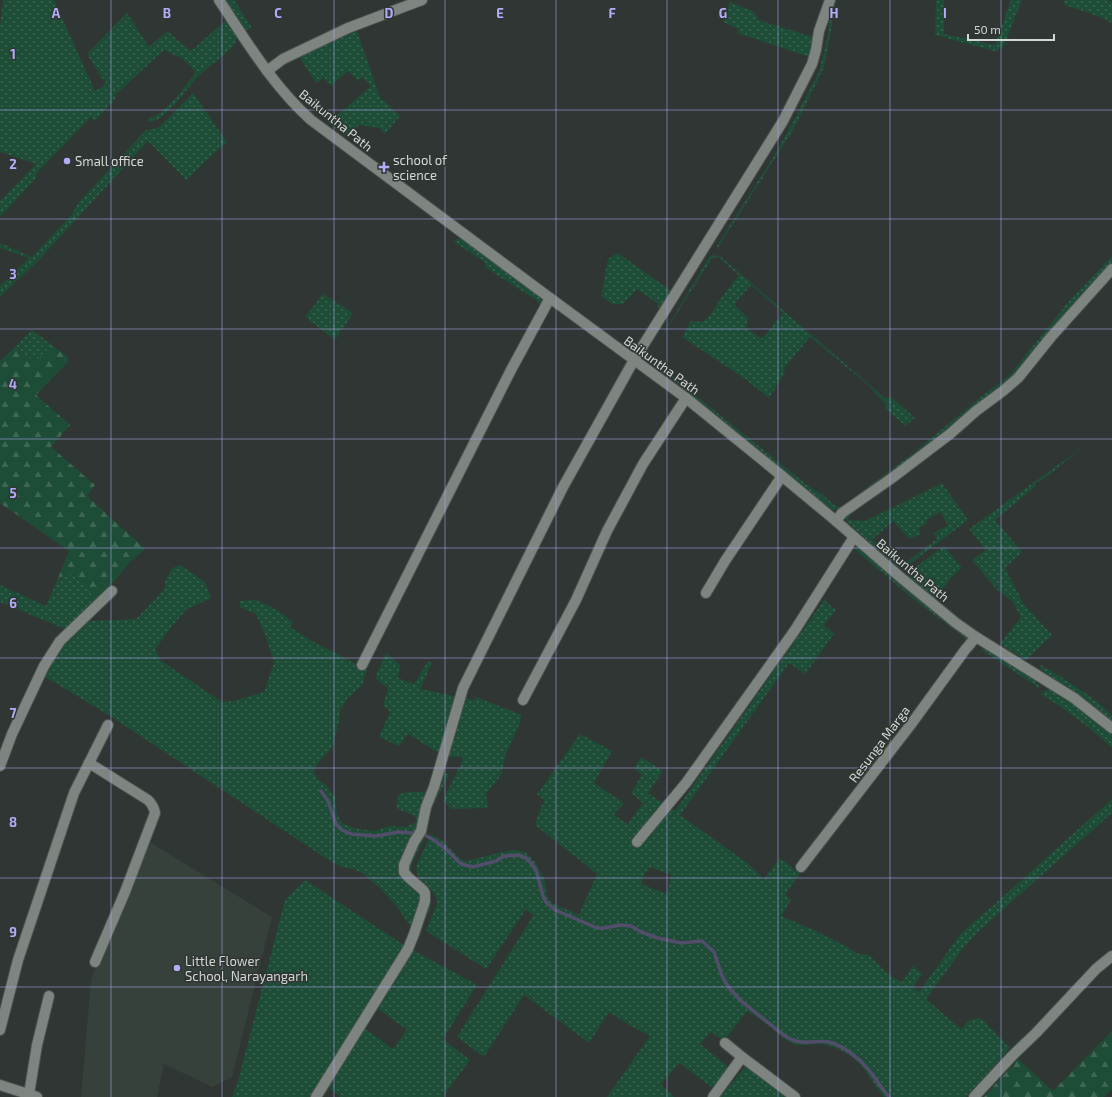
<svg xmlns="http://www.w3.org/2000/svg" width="1112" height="1097" viewBox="0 0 1112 1097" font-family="'Exo 2',sans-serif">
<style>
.built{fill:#35413a}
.grass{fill:url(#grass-dots);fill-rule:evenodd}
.forest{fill:url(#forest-firs)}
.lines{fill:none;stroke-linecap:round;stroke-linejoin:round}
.stream{stroke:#534d6c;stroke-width:3.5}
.street-casing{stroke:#4c524f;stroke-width:12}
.street{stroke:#7e8581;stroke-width:10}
.grid{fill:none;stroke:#b4acf9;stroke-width:1;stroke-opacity:0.55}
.poi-dot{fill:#b4acf9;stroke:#303633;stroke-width:1.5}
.labels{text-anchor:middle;stroke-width:3;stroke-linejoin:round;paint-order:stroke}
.street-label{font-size:13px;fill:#d3d7d5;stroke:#303633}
.poi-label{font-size:13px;fill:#d3d7d5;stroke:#303633;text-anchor:start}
.grid-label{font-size:13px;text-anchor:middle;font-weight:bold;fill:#b4acf9;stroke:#303633;stroke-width:3;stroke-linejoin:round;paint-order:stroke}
</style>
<defs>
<pattern id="grass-dots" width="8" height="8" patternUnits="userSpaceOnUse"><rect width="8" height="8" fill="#1e4d37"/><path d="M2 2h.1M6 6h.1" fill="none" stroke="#3e6653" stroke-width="1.8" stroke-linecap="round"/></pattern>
<pattern id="forest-firs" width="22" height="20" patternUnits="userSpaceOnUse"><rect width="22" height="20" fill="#1e4d37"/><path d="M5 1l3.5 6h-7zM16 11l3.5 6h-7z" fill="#3e6653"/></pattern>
</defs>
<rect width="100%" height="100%" fill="#303633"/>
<polygon class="built" points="143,838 272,917 232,1077 212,1087 164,1064 157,1097 81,1097 91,979 128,888"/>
<g class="grass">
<path d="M 3,0 L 54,0 L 95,91 L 104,86 L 106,81 L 103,80 L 87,54 L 127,13 L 149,47 L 167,31 L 191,51 L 226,20 C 230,25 238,33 237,38 C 236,48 212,64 205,70 C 188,84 178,105 160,118 C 156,121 151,122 146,121 C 150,117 155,117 160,113 C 174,102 185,86 196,72 L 183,59 L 164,50 L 114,96 L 116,98 L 95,121 L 91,117 L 35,175 L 37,177 L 0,217 L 0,201 L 36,164 L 0,152 L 0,26 Z"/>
<polygon points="226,0 234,0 252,28 247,30 244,30"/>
<path d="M 823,0 L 829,0 L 818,59 L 812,77 L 782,134 L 668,312 L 663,315 L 659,310 L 657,303 L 637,289 L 623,304 L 612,304 L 601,296 C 604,284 605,272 608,259 L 618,253 L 677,295 C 685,278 695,263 704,248 C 742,185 787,127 812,58 L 737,33 L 738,29 L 723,22 L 730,2 L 753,11 L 759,20 L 819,39 L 822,23 L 819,21 Z"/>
<polygon points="833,0 836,0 828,47 824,67 817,82 793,130 717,249 717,246 774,156 791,126 819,72 827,39"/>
<polygon points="936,0 944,0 944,34 995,45 1011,0 1022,0 1003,48 999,48 998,52 935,35"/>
<polygon points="1064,0 1108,0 1112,2 1112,23 1092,14 1065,5"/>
<polygon points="356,28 380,97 400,116 385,134 379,128 359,125 348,137 328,123 371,86 362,77 358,81 348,71 331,86 324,78 316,83 299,57"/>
<polygon points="193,93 227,142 210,157 186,180 148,141 38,261 0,297 0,286 29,258 0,248 0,243 32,257 72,214 78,203 146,130 158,128"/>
<path d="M 460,238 L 537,295 C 543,301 548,304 548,313 L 522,360 L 534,337 L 542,307 L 536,300 L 485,267 L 486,263 L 454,242 L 457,239 Z"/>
<path d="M 714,255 L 721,257 L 886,399 L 890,396 L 915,418 L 905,426 L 885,408 L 887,406 L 867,384 L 810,337 L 785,367 L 784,374 L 769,398 L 741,376 L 682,337 L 691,321 L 702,322 L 711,314 L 719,301 L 739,275 L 718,257 L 712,258 L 653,351 L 710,256 ZM 751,285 L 783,313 L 763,338 L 760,338 L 746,327 L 748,318 L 734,304 Z"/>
<polygon points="1112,256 1112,264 1060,321 1011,379 958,422 844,508 838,510 832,510 651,362 650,359 811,488 823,495 835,506 841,507 912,454 982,396 1009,376 1069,301"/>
<polygon points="323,294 353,313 335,340 305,317"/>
<polygon points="32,330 52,345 36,361 13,349"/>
<polygon points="1083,447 1050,474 1035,484 1036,486 995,520 1022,552 1005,568 1023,603 1052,635 1026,660 1000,644 1021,617 1012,601 996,589 972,560 986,550 969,529"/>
<path d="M 893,481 L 894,483 L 850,514 L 848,520 L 865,521 L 942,483 L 968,520 L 907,566 L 901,568 L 897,567 L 846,521 L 846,516 ZM 940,512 L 948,525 L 934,533 L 937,539 L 902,565 L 872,540 L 893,521 L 909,539 L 921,534 L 919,528 L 927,523 L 926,520 Z"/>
<polygon points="857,546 898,583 974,641 972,643 917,602 854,549"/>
<path d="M 944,546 L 962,568 L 951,578 L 935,599 C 926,592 911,584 909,573 L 913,569 Z"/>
<polygon points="180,565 205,582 211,598 187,609 173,625 155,649 160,660 222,702 234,701 264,692 274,662 266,637 256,614 240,607 240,601 255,600 276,609 293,622 290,627 310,640 367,670 362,685 348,698 340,710 339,721 333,746 319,762 313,771 317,778 326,785 335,797 337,814 342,823 353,828 374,831 390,826 406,827 416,822 415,816 396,808 399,794 408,792 425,792 437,769 449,775 428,815 428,830 411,866 411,872 413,877 431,897 431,906 418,937 397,907 381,889 362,873 353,869 341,867 330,861 107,714 44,676 72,632 0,602 0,585 46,606 58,578 73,573 93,587 94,605 88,614 91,621 136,619 164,590 166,579 172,568"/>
<path d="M 824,600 L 836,610 L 824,625 L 834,634 L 805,674 L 789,663 L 680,815 L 746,862 L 764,879 L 780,858 L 800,874 L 785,894 L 791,900 L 781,916 L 814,930 L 844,945 L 859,954 L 869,955 L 884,970 L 895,979 L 902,982 L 913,966 L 922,974 L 913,987 L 919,992 L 959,936 L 971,924 L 988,910 L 1112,799 L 1112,813 L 980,930 L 964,947 L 926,999 L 961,1029 L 969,1020 L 981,1018 L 1010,1048 L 966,1097 L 884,1097 C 871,1082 863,1062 844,1052 C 837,1048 826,1044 818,1044 C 810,1044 801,1047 794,1044 C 785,1041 781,1036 774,1030 C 766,1023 756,1017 747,1011 L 724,1041 L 711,1032 L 700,1044 L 731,1069 L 714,1089 L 679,1063 L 661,1085 L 674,1097 L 607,1097 L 650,1036 L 627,1024 L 609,1012 L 589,1043 L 524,995 L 484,1057 L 457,1037 L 533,916 L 526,909 L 486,969 L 426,931 L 437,904 C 439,887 412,883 417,865 C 417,862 419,859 421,856 C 424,849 428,841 431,834 L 443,841 L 459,858 L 466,861 L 510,850 L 520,851 L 527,853 L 535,862 L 544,878 L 547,896 L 552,903 L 579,915 L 597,874 L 535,825 L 541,807 L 545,801 L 537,794 L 580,734 L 612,751 L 594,783 L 624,803 L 614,815 L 628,824 L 643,803 L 631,793 L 642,775 L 634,768 L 641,757 L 663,771 L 648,793 L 675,811 ZM 650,867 L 671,875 L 667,894 L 641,884 L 643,877 Z"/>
<polygon points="984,648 1034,680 1039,686 1038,690 1036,686 983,651 977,655"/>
<polygon points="386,653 400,665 398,678 414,684 428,661 432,663 420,689 474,700 476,697 522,715 518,728 506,753 501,775 486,794 488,808 451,809 443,800 461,764 463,757 445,757 408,734 399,746 379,737 390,712 383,705 388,689 375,678"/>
<path d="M 1041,665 C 1066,680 1091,695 1112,715 L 1112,722 L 1080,697 L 1040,669 Z"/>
<path d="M 1047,690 L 1052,690 L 1077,707 L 1112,735 L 1112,748 C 1090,727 1066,710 1041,694 L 1044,691 Z"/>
<polygon points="305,880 404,945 313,1097 232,1097 238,1081 285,900"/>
<polygon points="413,950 477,985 443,1039 470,1060 443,1097 340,1097 329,1088 364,1028 393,1049 407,1030 378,1009"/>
<polygon points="746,1066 799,1097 720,1097"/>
</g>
<g class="forest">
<polygon points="52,345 68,357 68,362 36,395 70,425 51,447 95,485 87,496 145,549 130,562 94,605 93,590 73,573 58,578 69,551 0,503 0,361 13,349 36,361"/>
<polygon points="1112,1031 1112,1089 1104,1097 984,1097 1018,1059 1053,1091"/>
</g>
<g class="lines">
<path class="stream" d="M 321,791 L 328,801 L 336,824 L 342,830 L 351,834 L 376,836 L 399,832 L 423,834 L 432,839 L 445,848 L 461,864 L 473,867 L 496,861 L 504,856 L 518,855 L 526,858 L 531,863 L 536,870 L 543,896 L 546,902 L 555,910 L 597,928 L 604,928 L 620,925 L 631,926 L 641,932 L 658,938 L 681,943 L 702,941 L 714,952 L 722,976 L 729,988 L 741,1001 L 785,1036 C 790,1039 795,1042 802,1042 C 811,1043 820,1040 829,1042 C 844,1046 859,1058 869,1070 C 876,1079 882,1089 889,1097"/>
<defs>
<g id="street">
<path d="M 219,0 C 247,42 273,86 311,120 L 550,298 L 686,398 L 782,476 L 836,521 L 899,576 L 956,623 L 976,637 L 1074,698 L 1112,728"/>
<polyline points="267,71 283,59 348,28 422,0"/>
<polyline points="836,521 842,513 892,478 950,434 976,411 1003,391 1018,378 1051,337 1112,269"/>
<polyline points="706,593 725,561 782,476"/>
<polyline points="362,665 511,370 550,298"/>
<polyline points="523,700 576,600 607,531 643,464 686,398"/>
<path d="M 89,763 L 148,800 C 152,804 154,807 155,813 L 125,892 L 95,962"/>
<polyline points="0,766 12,734 44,666 60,641 112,591"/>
<polyline points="637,842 686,783 795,630 854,537"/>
<polyline points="801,867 912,723 965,650 976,637"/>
<polyline points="0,1030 18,960 74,793 108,725"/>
<polyline points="725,1043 742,1057 795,1097"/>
<polyline points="0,1085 37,1097"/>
<polyline points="29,1094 37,1045 49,996"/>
<polyline points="316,1097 408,949 414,934 425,901 425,893 423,890 408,877 404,872 404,865 414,842 421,831 426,807 434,787 463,688 563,487 634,360 783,121 812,64 816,50 819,31 830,0"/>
<polyline points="713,1097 742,1057"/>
<polyline points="974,1097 1012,1056 1036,1033 1096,969 1112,956"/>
</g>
</defs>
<use href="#street" class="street-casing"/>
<use href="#street" class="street"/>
</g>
<path class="grid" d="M 111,0 L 111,1097M 222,0 L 222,1097M 334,0 L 334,1097M 445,0 L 445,1097M 556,0 L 556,1097M 667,0 L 667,1097M 778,0 L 778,1097M 890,0 L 890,1097M 1001,0 L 1001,1097M 0,110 L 1112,110M 0,219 L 1112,219M 0,329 L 1112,329M 0,439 L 1112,439M 0,548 L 1112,548M 0,658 L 1112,658M 0,768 L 1112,768M 0,878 L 1112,878M 0,987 L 1112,987"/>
<g class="poi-dot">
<circle cx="67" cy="161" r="4"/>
<path d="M382 161h4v4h4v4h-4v4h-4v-4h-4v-4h4z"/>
<circle cx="177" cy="968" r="4"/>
</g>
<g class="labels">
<g class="street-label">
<text transform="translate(336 120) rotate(39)" y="5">Baikuntha Path</text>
<text transform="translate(662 365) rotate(36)" y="5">Baikuntha Path</text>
<text transform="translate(913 570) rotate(40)" y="5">Baikuntha Path</text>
<text transform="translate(879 744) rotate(-53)" y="5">Resunga Marga</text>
</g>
<g class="poi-label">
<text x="393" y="165">school of<tspan x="393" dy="15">science</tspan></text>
<text x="75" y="166">Small office</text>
<text x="185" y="966">Little Flower<tspan x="185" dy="15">School, Narayangarh</tspan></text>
</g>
</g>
<g class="grid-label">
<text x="56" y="18">A</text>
<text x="167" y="18">B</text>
<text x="278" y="18">C</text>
<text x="389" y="18">D</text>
<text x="500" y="18">E</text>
<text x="612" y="18">F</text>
<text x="723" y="18">G</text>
<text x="834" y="18">H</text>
<text x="945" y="18">I</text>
<text x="13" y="59">1</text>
<text x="13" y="169">2</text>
<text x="13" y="279">3</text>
<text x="13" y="389">4</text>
<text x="13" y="498">5</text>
<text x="13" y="608">6</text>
<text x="13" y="718">7</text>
<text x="13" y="827">8</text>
<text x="13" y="937">9</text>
</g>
<path d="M968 34v6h86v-6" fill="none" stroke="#d3d7d5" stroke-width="2"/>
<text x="974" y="34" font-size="12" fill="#d3d7d5" stroke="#303633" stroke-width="3" paint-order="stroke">50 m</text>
</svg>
